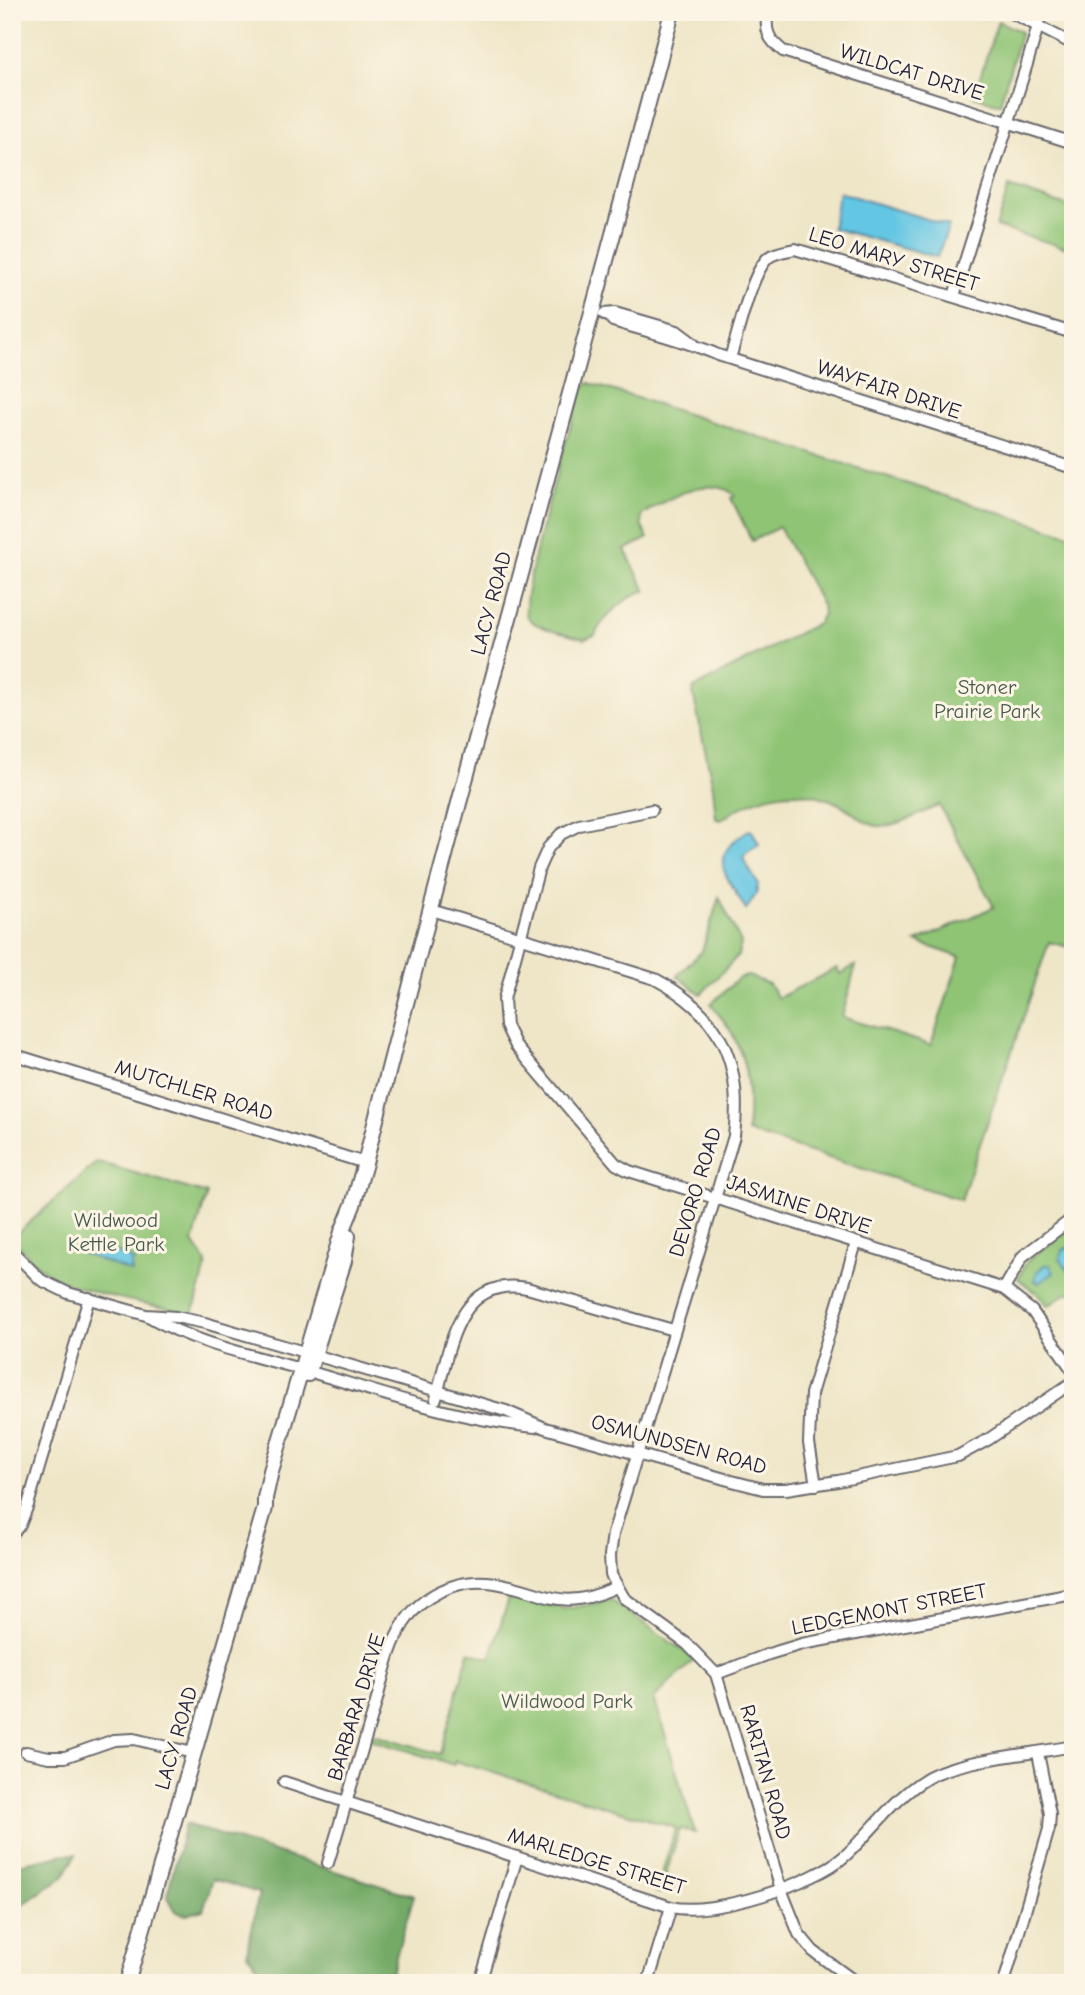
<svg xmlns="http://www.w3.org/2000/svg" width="1085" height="1995" viewBox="0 0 1085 1995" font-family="'Comic Neue',sans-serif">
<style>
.green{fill:#8fc475;stroke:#587358;stroke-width:2}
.forest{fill:#73aa66;stroke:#4a6650;stroke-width:2}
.water{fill:#64c6e3;stroke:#43748f;stroke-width:2}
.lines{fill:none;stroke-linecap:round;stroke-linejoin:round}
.minor-casing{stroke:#6a676c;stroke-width:14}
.tertiary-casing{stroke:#6a676c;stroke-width:18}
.minor{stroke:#fff;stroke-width:10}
.tertiary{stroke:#fff;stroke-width:14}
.labels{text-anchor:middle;stroke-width:6;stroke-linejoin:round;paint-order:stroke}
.street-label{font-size:21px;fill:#22223b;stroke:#fcf5e5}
.park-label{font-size:21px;fill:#485b4f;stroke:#fcf5e5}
</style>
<rect width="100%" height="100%" fill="#fcf5e5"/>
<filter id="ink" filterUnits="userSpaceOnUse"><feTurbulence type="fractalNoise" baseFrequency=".0143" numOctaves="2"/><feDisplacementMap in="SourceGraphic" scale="14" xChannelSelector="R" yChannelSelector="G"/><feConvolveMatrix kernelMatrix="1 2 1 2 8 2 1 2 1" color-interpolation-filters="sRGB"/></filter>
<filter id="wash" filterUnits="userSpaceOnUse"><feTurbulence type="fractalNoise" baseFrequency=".00686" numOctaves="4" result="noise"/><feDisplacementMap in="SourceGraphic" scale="28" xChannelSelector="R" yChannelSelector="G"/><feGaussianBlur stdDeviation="1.57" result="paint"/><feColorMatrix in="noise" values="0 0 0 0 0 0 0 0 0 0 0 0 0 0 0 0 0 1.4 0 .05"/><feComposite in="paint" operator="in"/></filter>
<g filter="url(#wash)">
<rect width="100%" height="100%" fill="#efe6c8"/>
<g class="green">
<polygon points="998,21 1021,32 1000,104 974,96"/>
<polygon points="1009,187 1073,208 1073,250 996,227"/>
<path d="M 589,383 L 1073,536 L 1073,948 L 1049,942 L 961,1200 L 747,1132 C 750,1099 749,1066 733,1035 C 727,1024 718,1014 711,1004 L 739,978 L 748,976 L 769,984 L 778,998 L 837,968 L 840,974 L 856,965 L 842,1017 L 931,1045 L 960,957 L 916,942 L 994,907 L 939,805 C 924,812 895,828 878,826 C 865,825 853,811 841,805 C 800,783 758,793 721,820 L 716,819 L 713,787 L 693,693 L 694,688 L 818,623 L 823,614 L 822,605 L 779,527 L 752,541 L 731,498 L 735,495 C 708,473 668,499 643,514 L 641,517 L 642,527 L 648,538 L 625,550 L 646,591 C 629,593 601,619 595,635 L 585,639 C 570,635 534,629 527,616 C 517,600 573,418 582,388 Z"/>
<polygon points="719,897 741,943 738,956 701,994 677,976 702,951"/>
<path d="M 97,1162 L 207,1194 L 193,1242 L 207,1263 L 193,1314 C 155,1305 77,1293 47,1273 C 33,1264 23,1250 12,1238 Z"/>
<polygon points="1073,1227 1073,1245 1062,1251 1060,1258 1073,1277 1073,1294 1067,1293 1048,1306 1038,1294 1018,1279 1027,1261"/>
<polygon points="510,1595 566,1609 611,1600 695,1659 654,1698 695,1833 680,1829 660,1893 656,1892 676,1828 455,1761 454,1765 372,1740 374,1734 440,1754 469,1652 490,1658"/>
</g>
<g class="forest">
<polygon points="185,1824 414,1896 388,1983 272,1983 247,1954 259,1893 213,1879 203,1910 187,1915 176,1912 167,1895"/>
<polygon points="65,1854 76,1854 64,1876 18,1908 12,1917 12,1863 24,1863"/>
</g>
<g class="water">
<polygon points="839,192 949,226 937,257 832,228"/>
<path d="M 749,830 L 752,831 L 759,844 L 745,854 L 743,859 L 758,884 L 756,894 L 746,910 C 725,872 705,858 749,830 Z"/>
<polygon points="1073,1245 1073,1277 1060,1258 1062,1251"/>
<polygon points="89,1246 121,1254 134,1261 131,1265 132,1272 83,1254 83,1248"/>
<polygon points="1044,1265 1050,1265 1054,1273 1038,1283 1035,1280 1037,1272"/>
</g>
</g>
<g filter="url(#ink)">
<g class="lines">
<defs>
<g id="minor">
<path d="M 768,12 C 764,31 769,40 783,51 L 1073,143"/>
<polyline points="1010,12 1073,44"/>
<polyline points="954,296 1027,64 1038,26 1039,12"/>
<polyline points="604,314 615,313 677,331 693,343"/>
<path d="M 608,315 L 613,321 C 648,332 685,340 718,355 L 1073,468"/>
<path d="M 730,358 C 738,335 751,272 769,257 C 776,252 787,251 795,249 L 1073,333"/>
<polyline points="652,810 579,825 561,834 548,848 539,868 504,999 506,1026 516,1046 616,1164 629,1171 1004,1289 1032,1311 1073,1371"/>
<path d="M 431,910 L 655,979 C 721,1014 743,1063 734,1136 L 613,1534 L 610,1555 L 611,1575 L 624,1598 L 687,1644 L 716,1674 L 781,1889 L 799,1934 L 813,1951 L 857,1983"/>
<polyline points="12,1054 365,1163"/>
<polyline points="12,1251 41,1280 68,1293 146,1315 176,1317 205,1323 506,1411 545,1428 732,1481 763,1489 786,1489 838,1481 958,1456 989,1439 1073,1382"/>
<polyline points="1004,1289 1023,1256 1073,1218"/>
<path d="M 148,1316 C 198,1345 256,1356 311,1372 C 385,1394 458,1420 535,1427"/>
<path d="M 436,1399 C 449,1350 457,1275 527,1288 L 673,1330"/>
<polyline points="816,1485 809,1443 811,1394 856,1243"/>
<polyline points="12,1534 20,1525 28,1505 89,1298"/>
<polyline points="716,1674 769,1654 802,1644 1073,1594"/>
<polyline points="26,1752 49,1757 65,1757 114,1740 134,1739 193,1753"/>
<path d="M 284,1782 L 671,1907 C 712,1917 814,1884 846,1855 C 873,1830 894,1798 927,1778 C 959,1759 1034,1754 1073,1746"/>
<path d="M 328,1863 C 344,1810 360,1756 376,1703 C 383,1677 389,1646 404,1623 C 421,1596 456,1579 487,1582 C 542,1587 555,1616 616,1587"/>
<polyline points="480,1983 517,1857"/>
<polyline points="648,1983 671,1907"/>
<polyline points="1004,1983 1049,1829 1050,1814 1038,1753"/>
</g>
<g id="tertiary">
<polyline points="308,1374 344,1261 348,1236"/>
<path d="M 127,1983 L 265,1508 L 265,1498 L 271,1471 L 342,1232 L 353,1205 L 365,1163 C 462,778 572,396 672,12"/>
</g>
</defs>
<use href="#minor" class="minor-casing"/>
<use href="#tertiary" class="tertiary-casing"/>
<use href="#minor" class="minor"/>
<use href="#tertiary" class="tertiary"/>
</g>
</g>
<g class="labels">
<g class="street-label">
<text transform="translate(912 72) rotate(17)" y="7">WILDCAT DRIVE</text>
<text transform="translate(894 259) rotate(17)" y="7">LEO MARY STREET</text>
<text transform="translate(889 389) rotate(18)" y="7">WAYFAIR DRIVE</text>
<text transform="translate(491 603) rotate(-75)" y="7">LACY ROAD</text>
<text transform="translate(194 1090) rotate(17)" y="7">MUTCHLER ROAD</text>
<text transform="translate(695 1192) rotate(-73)" y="7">DEVORO ROAD</text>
<text transform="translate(799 1204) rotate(18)" y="7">JASMINE DRIVE</text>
<text transform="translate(679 1444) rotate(15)" y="7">OSMUNDSEN ROAD</text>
<text transform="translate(889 1609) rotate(-11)" y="7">LEDGEMONT STREET</text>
<text transform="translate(356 1707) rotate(-73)" y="7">BARBARA DRIVE</text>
<text transform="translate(176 1738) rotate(-74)" y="7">LACY ROAD</text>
<text transform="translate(766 1772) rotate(74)" y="7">RARITAN ROAD</text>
<text transform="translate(597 1861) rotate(17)" y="7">MARLEDGE STREET</text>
</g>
<g class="park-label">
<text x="987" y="694">Stoner<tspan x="987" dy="24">Prairie Park</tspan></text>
<text x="116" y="1227">Wildwood<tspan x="116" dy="24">Kettle Park</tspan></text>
<text x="567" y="1708">Wildwood Park</text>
</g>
</g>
<rect width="1085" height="1995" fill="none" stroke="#fcf5e5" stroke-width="42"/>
</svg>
